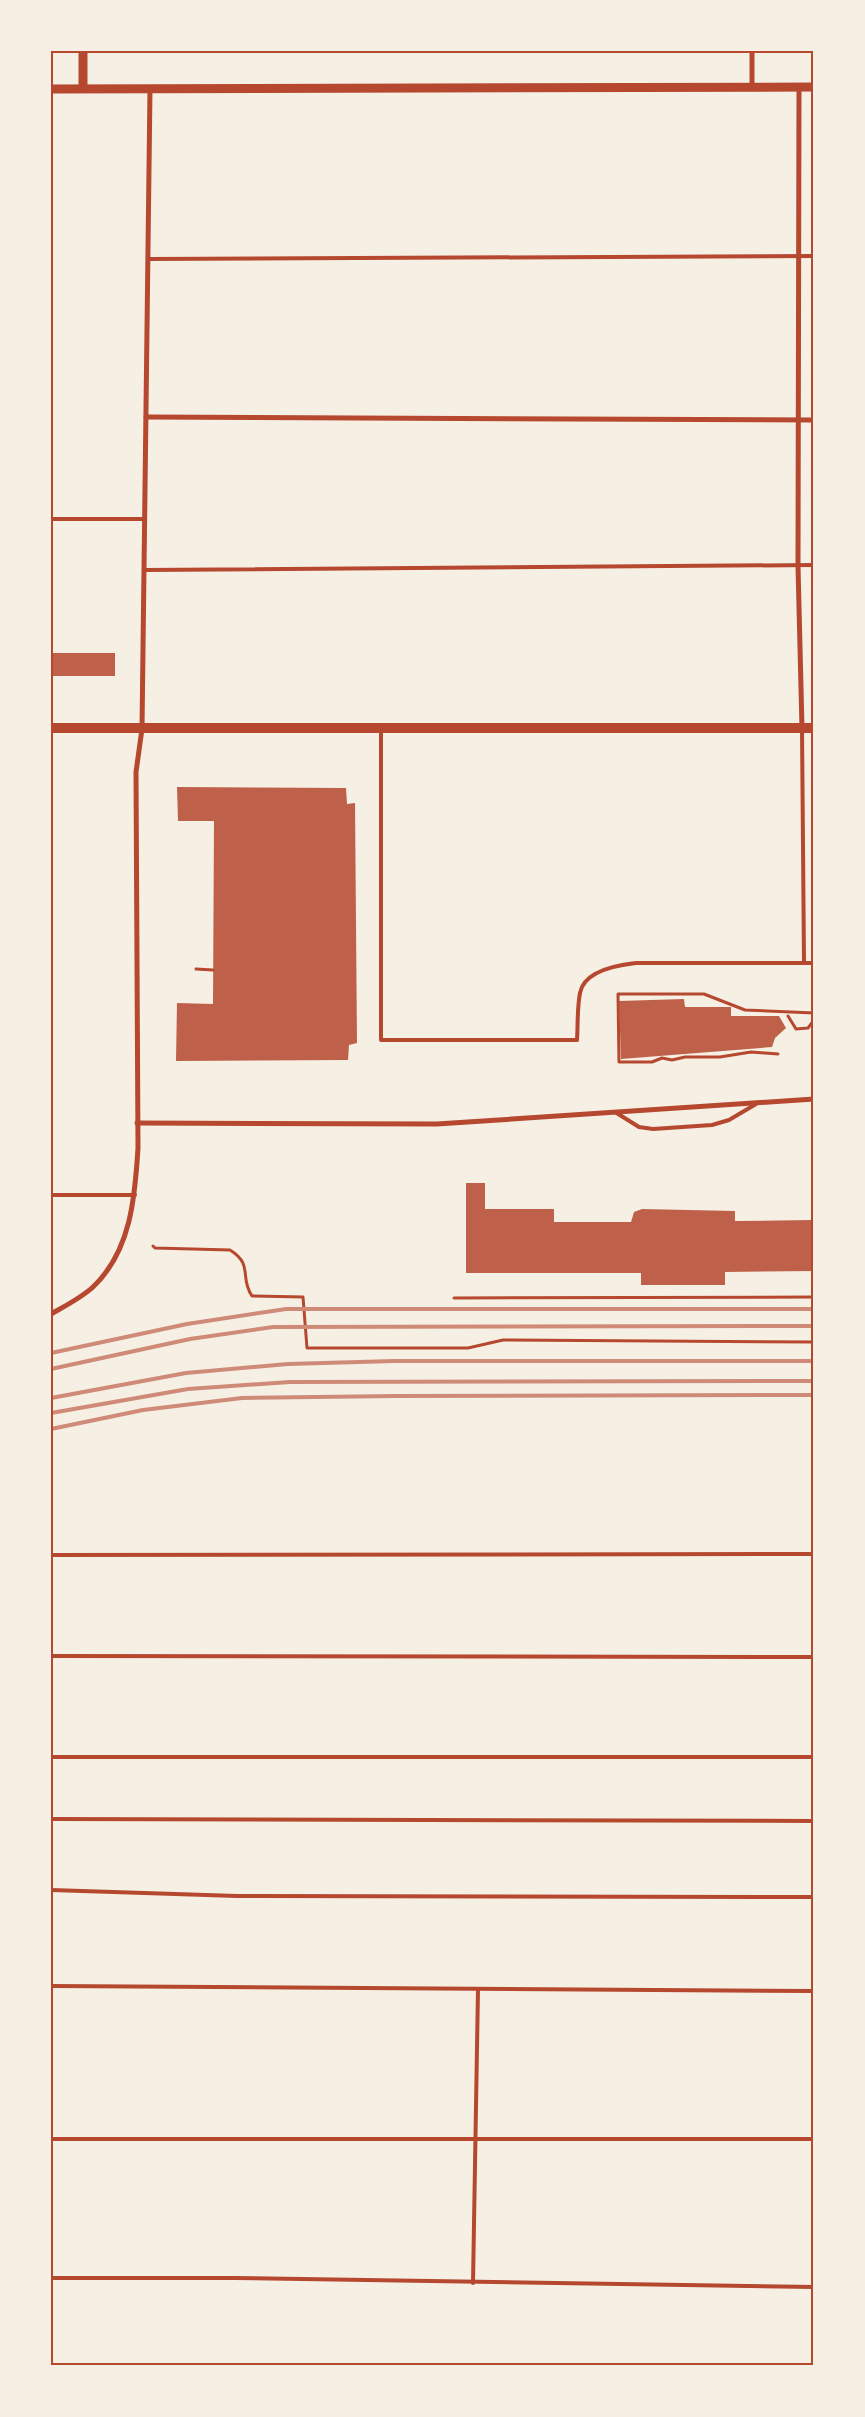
<svg xmlns="http://www.w3.org/2000/svg" width="865" height="2417" viewBox="0 0 865 2417" font-family="Literata,serif">
<style>
.building{fill:#bf614a}
.lines{fill:none;stroke-linecap:round;stroke-linejoin:round}
.path{stroke:#b5482f;stroke-width:3}
.service{stroke:#b5482f;stroke-width:4}
.minor{stroke:#b5482f;stroke-width:5}
.tertiary{stroke:#b5482f;stroke-width:9}
.secondary{stroke:#b5482f;stroke-width:10}
.rail{stroke:#cf8b77;stroke-width:4}
.neatline{fill:none;stroke:#b5482f;stroke-width:2}
</style>
<rect width="100%" height="100%" fill="#f6efe4"/>
<g class="building">
<rect x="51" y="653" width="64" height="23"/>
<polygon points="177,787 346,788 347,804 355,803 357,1043 349,1045 348,1060 176,1061 177,1003 213,1004 214,821 178,821"/>
<polygon points="684,999 685,1007 731,1007 731,1016 779,1016 786,1028 775,1038 772,1047 621,1059 619,1001"/>
<polygon points="466,1183 485,1183 485,1209 554,1209 554,1222 631,1222 634,1212 642,1209 735,1211 735,1221 814,1220 814,1271 725,1272 725,1285 641,1285 641,1273 466,1273"/>
</g>
<g class="lines">
<g class="path">
<polyline points="196,969 213,970"/>
<polyline points="788,1016 796,1029 808,1028 814,1020"/>
<polyline points="778,1054 751,1052 720,1057 685,1057 672,1060 662,1058 652,1062 619,1062 618,994 704,994 745,1010 814,1013"/>
<path d="M 153,1246 L 155,1248 L 230,1250 C 254,1265 239,1277 252,1296 L 303,1297 L 307,1348 L 468,1348 L 503,1340 L 814,1342"/>
<polyline points="454,1298 814,1297"/>
</g>
<g class="service">
<polyline points="148,259 814,256"/>
<polyline points="51,519 144,519"/>
<polyline points="144,570 814,565"/>
<polyline points="802,728 804,963"/>
<path d="M 381,730 L 381,1040 L 577,1040 C 578,1025 577,1008 580,993 C 584,971 618,965 636,963 L 814,963"/>
<polyline points="615,1112 639,1127 653,1129 712,1125 729,1120 756,1104"/>
<polyline points="51,1195 135,1195"/>
<polyline points="51,1555 814,1554"/>
<polyline points="51,1656 814,1657"/>
<polyline points="51,1757 814,1757"/>
<polyline points="51,1819 814,1821"/>
<polyline points="51,1890 237,1896 814,1897"/>
<polyline points="51,1986 814,1991"/>
<polyline points="51,2139 814,2139"/>
<polyline points="51,2278 234,2278 814,2287"/>
<polyline points="473,2283 478,1989"/>
</g>
<g class="minor">
<polyline points="752,51 752,88"/>
<polyline points="799,88 798,566 802,728"/>
<polyline points="146,417 814,420"/>
<polyline points="137,1123 437,1124 814,1099"/>
<path d="M 51,1314 C 65,1306 81,1298 93,1287 C 131,1251 135,1197 138,1148 L 136,772 L 142,729 L 150,89"/>
</g>
<g class="tertiary">
<polyline points="83,51 83,88"/>
<polyline points="51,89 814,87"/>
</g>
<polyline class="secondary" points="51,728 814,728"/>
<g class="rail">
<polyline points="51,1353 187,1324 286,1309 814,1309"/>
<polyline points="51,1369 190,1339 273,1327 814,1326"/>
<polyline points="51,1398 186,1373 288,1364 394,1361 814,1361"/>
<polyline points="51,1413 188,1389 290,1382 814,1381"/>
<polyline points="51,1429 143,1410 242,1398 397,1396 814,1395"/>
</g>
</g>
<rect width="865" height="2417" fill="none" stroke="#f6efe4" stroke-width="105"/>
<rect x="52" y="52" width="760" height="2312" class="neatline"/>
</svg>
